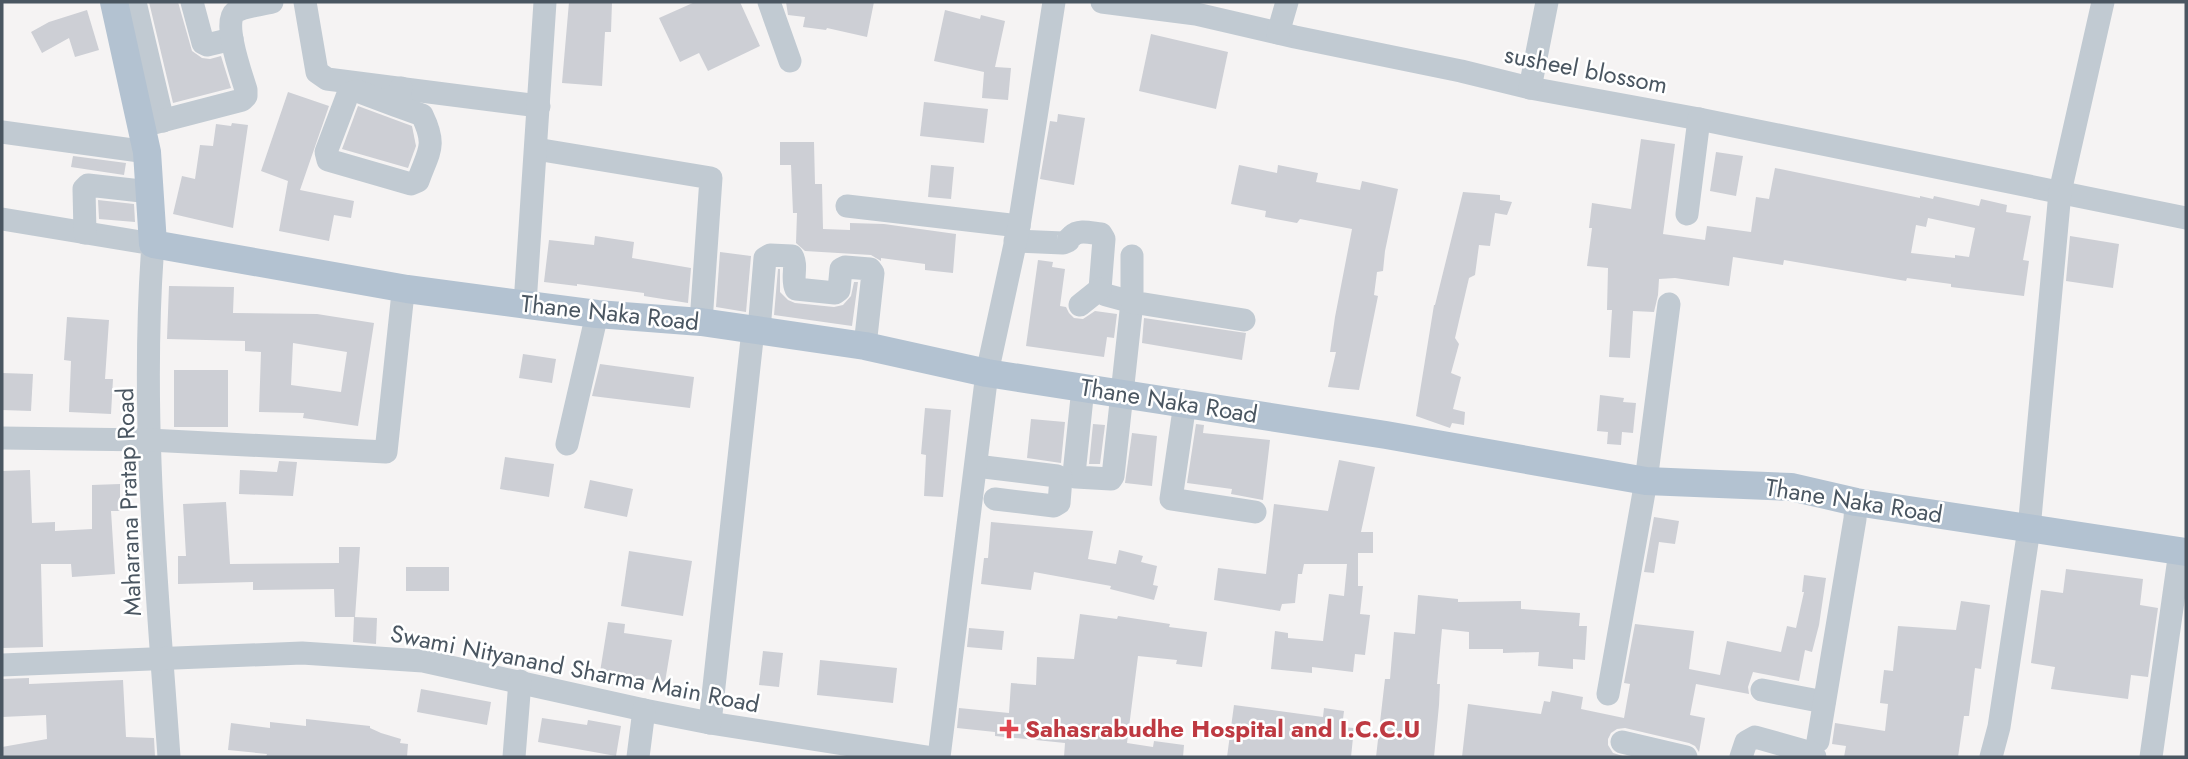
<svg xmlns="http://www.w3.org/2000/svg" width="2188" height="759" viewBox="0 0 2188 759" font-family="Jost,sans-serif">
<style>
.building{fill:#cdcfd5;fill-rule:evenodd}
.lines{fill:none;stroke-linecap:round;stroke-linejoin:round}
.minor{stroke:#c1cad2;stroke-width:23}
.major{stroke:#b3c2d1;stroke-width:28}
.health-dot{fill:#e0444e;stroke:#fff;stroke-width:2.5}
.labels{text-anchor:middle;stroke-width:5;stroke-linejoin:round;paint-order:stroke}
.street-label{font-size:24px;fill:#4a5661;stroke:#fff}
.health-label{font-size:24px;font-weight:bold;fill:#be3a42;stroke:#fff;text-anchor:start}
</style>
<rect width="100%" height="100%" fill="#f5f3f3"/>
<g class="building">
<polygon points="149,2 178,2 192,51 202,58 210,59 221,56 231,88 173,103"/>
<polygon points="569,2 612,2 611,32 605,32 602,86 562,83"/>
<polygon points="695,2 740,2 760,46 708,71 699,53 680,62 659,18"/>
<polygon points="786,2 874,2 867,37 827,28 826,30 803,27 805,17 788,15"/>
<polygon points="87,10 99,50 75,57 69,38 42,53 31,32 49,22"/>
<polygon points="945,10 980,19 981,15 1005,21 995,67 1011,68 1008,100 982,98 984,72 934,61"/>
<polygon points="1151,34 1228,52 1216,109 1139,91"/>
<polygon points="288,92 329,106 300,190 354,201 351,218 334,215 329,241 279,231 288,181 261,171"/>
<polygon points="924,102 988,109 984,143 920,136"/>
<polygon points="358,106 412,126 416,146 408,168 342,149"/>
<polygon points="1058,114 1085,118 1074,185 1040,179 1050,121 1057,122"/>
<polygon points="232,123 248,125 233,228 173,214 182,176 195,179 200,145 213,146 216,124 231,126"/>
<path d="M 1641,139 L 1675,144 L 1663,234 L 1705,240 L 1707,226 L 1751,232 L 1756,197 L 1769,199 L 1775,168 L 1920,198 L 1920,196 L 1933,199 L 1934,196 L 1979,206 L 1981,199 L 2007,205 L 2006,212 L 2031,216 L 2023,260 L 2029,261 L 2024,296 L 1951,287 L 1951,284 L 1907,278 L 1906,281 L 1784,260 L 1783,265 L 1733,257 L 1729,286 L 1675,278 L 1659,279 L 1658,295 L 1654,312 L 1633,311 L 1630,358 L 1609,357 L 1612,310 L 1607,310 L 1608,268 L 1587,266 L 1592,228 L 1589,228 L 1592,203 L 1631,209 ZM 1928,218 L 1975,228 L 1969,257 L 1955,255 L 1955,258 L 1911,253 L 1916,225 L 1926,227 Z"/>
<polygon points="780,142 814,142 815,184 822,184 823,229 850,230 850,223 884,224 956,234 953,273 925,270 925,264 881,258 881,261 871,255 805,251 796,243 797,213 793,213 791,165 780,165"/>
<polygon points="1716,152 1743,156 1736,196 1710,191"/>
<polygon points="73,156 126,163 124,175 71,167"/>
<polygon points="931,165 954,167 951,199 928,197"/>
<polygon points="1239,165 1277,173 1278,165 1318,173 1316,182 1360,190 1362,181 1398,189 1385,251 1383,271 1377,272 1374,295 1378,296 1359,390 1328,387 1336,352 1330,352 1335,317 1352,229 1300,219 1297,223 1265,217 1266,211 1231,204"/>
<polygon points="1463,192 1500,195 1500,200 1512,202 1507,215 1495,213 1490,246 1479,245 1475,275 1469,278 1455,338 1459,344 1451,373 1461,377 1453,409 1465,412 1464,425 1452,423 1450,428 1416,416 1434,305 1435,305"/>
<polygon points="98,200 134,204 135,222 99,219"/>
<polygon points="595,236 634,242 632,258 691,268 688,303 644,296 644,293 577,284 577,286 544,282 549,240 594,245"/>
<polygon points="2070,236 2119,244 2113,288 2066,281"/>
<polygon points="720,252 751,256 746,312 716,307"/>
<polygon points="1038,260 1053,262 1052,267 1065,269 1060,306 1066,307 1069,313 1074,318 1083,319 1095,311 1117,314 1114,338 1107,337 1104,357 1026,346"/>
<polygon points="778,269 780,269 780,292 788,300 795,303 834,307 843,305 851,296 854,282 858,282 852,326 774,315"/>
<path d="M 169,286 L 234,287 L 233,313 L 317,314 L 374,323 L 358,426 L 303,418 L 304,413 L 259,412 L 261,352 L 245,351 L 245,341 L 167,339 ZM 293,343 L 347,352 L 341,392 L 291,385 Z"/>
<polygon points="67,317 109,320 105,379 113,379 111,414 69,412 71,361 64,360"/>
<polygon points="1144,318 1246,333 1242,360 1142,343"/>
<polygon points="523,354 556,359 552,383 519,378"/>
<polygon points="600,364 694,377 690,408 592,396"/>
<rect x="174" y="370" width="54" height="57"/>
<polygon points="2,373 33,374 31,411 2,410"/>
<polygon points="1600,395 1624,398 1623,402 1636,403 1633,433 1622,432 1621,445 1607,444 1608,432 1597,431"/>
<polygon points="925,408 951,410 943,497 924,496 926,455 921,454"/>
<polygon points="1031,419 1065,422 1061,463 1027,458"/>
<polygon points="1093,424 1105,425 1100,464 1089,464"/>
<polygon points="1196,424 1204,425 1203,433 1270,440 1263,500 1231,494 1232,489 1187,483"/>
<polygon points="1132,433 1157,436 1152,486 1125,483"/>
<polygon points="505,457 554,464 549,497 500,489"/>
<polygon points="1339,460 1375,467 1361,532 1373,532 1373,553 1358,553 1358,586 1363,586 1360,614 1370,615 1365,655 1355,654 1353,672 1312,667 1312,673 1271,669 1275,631 1288,633 1288,638 1323,641 1329,594 1344,596 1347,564 1304,564 1302,574 1298,574 1295,603 1282,604 1280,611 1214,600 1218,568 1266,574 1274,504 1328,511"/>
<polygon points="279,461 297,462 293,496 239,494 240,470 277,472"/>
<polygon points="30,470 32,523 55,522 55,531 92,529 92,485 120,484 120,511 111,511 115,574 72,577 71,564 41,564 43,647 2,648 2,471"/>
<polygon points="590,480 633,489 627,517 584,508"/>
<polygon points="226,502 230,564 339,563 339,547 360,547 355,617 335,617 334,589 253,590 253,582 178,584 178,556 186,556 183,504"/>
<polygon points="1654,517 1679,521 1675,544 1659,542 1654,573 1644,572"/>
<polygon points="991,522 1093,531 1088,559 1116,564 1119,550 1143,556 1141,562 1157,566 1153,585 1158,586 1154,600 1110,589 1111,586 1034,572 1031,590 981,584 984,558 988,558"/>
<polygon points="629,551 692,561 683,616 621,606"/>
<rect x="406" y="567" width="43" height="24"/>
<polygon points="2066,569 2143,579 2140,605 2158,608 2148,677 2131,675 2128,699 2051,689 2055,667 2031,663 2041,590 2063,593"/>
<polygon points="1804,575 1826,578 1819,625 1812,652 1805,650 1799,681 1753,672 1748,687 1749,694 1696,684 1690,715 1705,718 1699,752 1695,746 1689,743 1625,728 1617,729 1611,733 1608,739 1608,745 1613,753 1626,757 1462,757 1468,704 1541,714 1544,701 1550,702 1552,691 1583,697 1581,709 1624,718 1630,684 1624,683 1635,624 1694,631 1689,669 1720,675 1727,641 1781,652 1787,626 1796,628 1804,592 1802,592"/>
<polygon points="1418,595 1458,599 1458,602 1521,601 1521,609 1580,613 1579,626 1587,626 1585,660 1573,659 1573,669 1538,666 1539,652 1503,653 1503,649 1469,649 1469,632 1442,629 1437,684 1440,684 1439,705 1434,757 1376,757 1385,679 1390,679 1394,632 1415,634"/>
<polygon points="1961,601 1990,605 1981,669 1975,668 1969,716 1964,716 1958,757 1844,757 1846,746 1832,744 1835,723 1885,731 1888,704 1880,703 1884,670 1893,671 1898,626 1956,630"/>
<polygon points="1080,614 1117,619 1118,616 1170,624 1169,627 1207,632 1202,667 1176,664 1177,660 1138,656 1127,743 1153,747 1154,741 1184,745 1183,757 1064,757 1065,743 995,736 995,732 957,728 959,708 1009,713 1011,683 1036,685 1037,657 1074,659"/>
<polygon points="354,617 377,618 376,644 353,642"/>
<polygon points="608,622 625,624 624,633 672,640 665,682 600,672"/>
<polygon points="969,628 1004,631 1002,650 967,647"/>
<polygon points="763,651 783,653 779,687 759,685"/>
<polygon points="820,660 897,668 893,703 817,695"/>
<polygon points="29,678 29,684 123,680 126,737 154,738 155,757 2,757 2,747 47,739 46,715 2,717 2,679"/>
<polygon points="421,689 491,702 487,725 417,712"/>
<polygon points="1234,705 1323,717 1324,708 1344,711 1342,727 1354,728 1351,757 1227,757"/>
<polygon points="542,718 587,725 588,720 621,726 616,756 538,742"/>
<polygon points="306,719 370,726 370,728 381,733 401,739 400,743 408,744 407,757 266,757 267,754 228,750 231,723 270,728 270,722 306,726"/>
</g>
<g class="lines">
<g class="minor">
<polyline points="135,2 163,121"/>
<polyline points="192,2 203,43 207,45 232,39"/>
<polyline points="305,2 317,72 327,79 539,106"/>
<polyline points="769,2 790,61"/>
<polyline points="1102,2 1196,14 1295,37 1461,71 1530,88 1699,119 2186,218"/>
<polyline points="1278,33 1287,2"/>
<polyline points="1530,88 1547,2"/>
<path d="M 397,106 L 357,91 L 348,94 L 326,152 L 328,160 L 411,184 L 418,181 C 429,150 437,146 422,115 L 397,106 L 401,88"/>
<path d="M 142,126 L 242,100 L 246,96 L 246,90 C 242,76 222,22 235,12 C 244,6 262,5 272,2"/>
<polyline points="2,132 147,152"/>
<polyline points="536,149 711,178 701,322"/>
<polyline points="847,206 1019,226"/>
<polyline points="1687,214 1699,119"/>
<path d="M 2,219 L 153,244 C 140,414 157,587 169,757"/>
<polyline points="85,233 84,189 88,185 150,192"/>
<path d="M 1015,241 L 1063,243 C 1073,239 1064,243 1072,236 C 1079,229 1091,233 1101,234 L 1104,239 L 1100,289 L 1106,295 L 1132,302 L 1113,476 L 1111,479 L 1076,477 L 1074,474 L 1083,388"/>
<polyline points="1132,256 1132,302 1244,320"/>
<polyline points="525,304 545,2"/>
<polyline points="1080,305 1100,289"/>
<path d="M 759,330 L 765,258 L 770,255 L 792,256 C 798,266 791,278 796,289 L 835,293 L 839,290 L 841,269 L 845,267 L 870,269 L 873,273 L 865,346"/>
<polyline points="1185,403 1171,499 1255,512"/>
<polyline points="2,438 149,440 386,452 402,302 407,289"/>
<polyline points="567,444 597,314"/>
<polyline points="976,466 1057,476 1061,478 1059,503 1054,506 995,499"/>
<polyline points="2,665 302,653 423,661 644,710 710,723 927,757"/>
<polyline points="1762,690 1824,702"/>
<polyline points="1608,694 1646,481 1669,304"/>
<polyline points="710,723 753,330"/>
<polyline points="1818,741 1855,519 1856,502"/>
<polyline points="1622,742 1686,757"/>
<polyline points="514,757 520,681"/>
<polyline points="638,757 644,710"/>
<polyline points="939,757 987,373 1019,226 1054,2"/>
<polyline points="1741,757 1746,742 1755,737 1812,753 1815,757"/>
<polyline points="1991,757 1999,727 2029,529 2060,192 2103,2"/>
<polyline points="2151,757 2180,551"/>
</g>
<polyline class="major" points="114,2 147,152 153,244 407,289 597,314 701,322 865,346 987,373 1386,435 1646,481 1791,487 1856,502 2186,552"/>
</g>
<path class="health-dot" d="M1005.5 718.5h7v7h7v7h-7v7h-7v-7h-7v-7h7z"/>
<g class="labels">
<g class="street-label">
<text transform="translate(1586 70) rotate(11)" y="8">susheel blossom</text>
<text transform="translate(610 313) rotate(6)" y="8">Thane Naka Road</text>
<text transform="translate(1169 401) rotate(9)" y="8">Thane Naka Road</text>
<text transform="translate(1854 501) rotate(9)" y="8">Thane Naka Road</text>
<text transform="translate(129 502) rotate(-92)" y="8">Maharana Pratap Road</text>
<text transform="translate(575 669) rotate(11)" y="8">Swami Nityanand Sharma Main Road</text>
</g>
<g class="health-label">
<text x="1025" y="737">Sahasrabudhe Hospital and I.C.C.U</text>
</g>
</g>
<rect width="2188" height="759" fill="none" stroke="#4a5661" stroke-width="7"/>
</svg>
